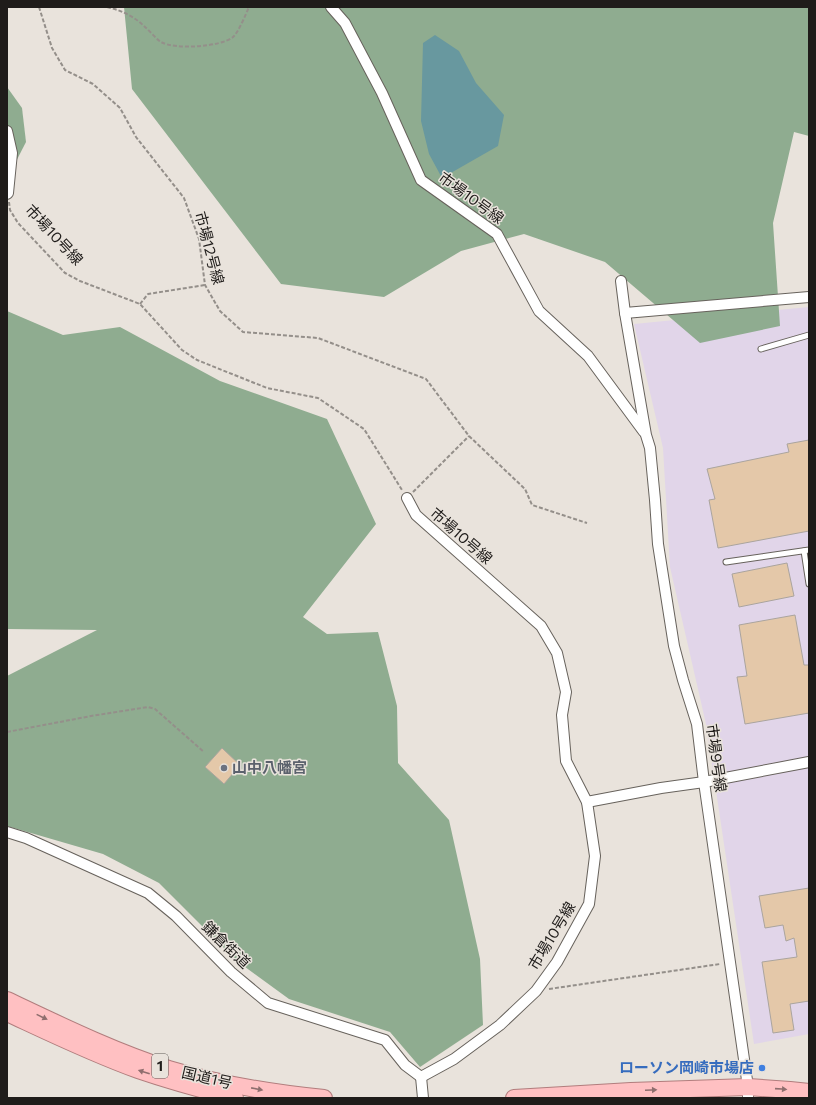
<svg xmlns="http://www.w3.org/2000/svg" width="816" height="1105" viewBox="0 0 816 1105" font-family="Commissioner,'Noto Sans JP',sans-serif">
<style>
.industrial{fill:#e1d5e9}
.forest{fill:#8fac90}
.water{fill:#68989f}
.building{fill:#e4c8a9;stroke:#aaa49e}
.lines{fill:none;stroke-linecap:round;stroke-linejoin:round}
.service-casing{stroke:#67625c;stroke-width:7}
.minor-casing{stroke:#67625c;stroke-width:12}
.trunk-casing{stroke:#b17d7d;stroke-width:18}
.path{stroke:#948f8a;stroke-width:2;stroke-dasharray:4 2;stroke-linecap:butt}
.service{stroke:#fff;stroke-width:5}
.minor{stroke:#fff;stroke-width:10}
.trunk{stroke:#ffc0c2;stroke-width:16}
.oneway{fill:#8f6e6e}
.worship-dot{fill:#6b7280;stroke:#e9e3dc;stroke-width:1.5}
.shop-dot{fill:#3f7fe0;stroke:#e9e3dc;stroke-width:1.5}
.labels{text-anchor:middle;stroke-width:3;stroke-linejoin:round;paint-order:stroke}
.shield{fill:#e9e3dc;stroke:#5c5854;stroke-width:1}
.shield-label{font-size:14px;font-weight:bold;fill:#1f1c1a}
.street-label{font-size:15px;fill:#1f1c1a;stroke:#e9e3dc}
.worship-label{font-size:15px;font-weight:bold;fill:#5b616d;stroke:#e9e3dc;text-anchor:start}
.shop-label{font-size:15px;font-weight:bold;fill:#366cbe;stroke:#e9e3dc;text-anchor:end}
</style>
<rect width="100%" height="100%" fill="#e9e3dc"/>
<polygon class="industrial" points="809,307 809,1034 754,1044 706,724 670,567 663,448 634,324"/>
<g class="forest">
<polygon points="124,7 809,7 809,136 794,132 773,223 780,326 700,343 605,262 524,234 461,251 384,297 281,284 132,89"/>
<polygon points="7,87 22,108 26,142 7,179"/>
<polygon points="7,311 63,335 120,327 220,381 327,419 376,524 303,617 327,634 378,632 397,706 398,763 449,820 480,959 483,1025 420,1067 390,1032 289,999 237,961 159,883 103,854 7,826 7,676 97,630 7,629"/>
</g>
<polygon class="water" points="435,35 459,51 476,83 504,115 498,146 442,178 429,154 421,121 423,43"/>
<g class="building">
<polygon points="809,440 809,531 718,548 709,500 715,499 707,469 789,452 787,444"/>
<polygon points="787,563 794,596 739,607 732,574"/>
<polygon points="795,615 804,665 809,665 809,713 745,724 737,677 747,676 739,625"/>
<polygon points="222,748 240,765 224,784 205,767"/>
<polygon points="809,888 809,1001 790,1004 794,1030 773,1033 762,962 797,957 794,938 786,941 783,925 765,928 759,896"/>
</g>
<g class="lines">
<defs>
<g id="service">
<polyline points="761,349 809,335"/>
<polyline points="804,551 809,584"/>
<polyline points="726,562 809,550"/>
</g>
<g id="minor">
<polyline points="331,7 345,23 382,93 421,180 497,234 539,311 588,356 644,432"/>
<polyline points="7,131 12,153 8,193 7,194"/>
<polyline points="621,281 625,313 646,435 650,448 655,500 658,544 674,646 683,680 697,724 704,782 748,1087 748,1098"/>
<polyline points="625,313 809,297"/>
<polyline points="407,498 416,515 541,626 557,653 566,692 562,715 566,761 587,802 595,856 589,904 557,962 536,991 500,1025 454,1059 421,1077"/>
<polyline points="587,802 661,788 704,782 809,762"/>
<polyline points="7,832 26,838 148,893 176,916 231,972 268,1003 385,1040 405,1065 421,1077"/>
<polyline points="421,1077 423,1098"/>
</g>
<g id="trunk">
<path d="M 7,1000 C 60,1025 113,1051 169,1069 C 219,1084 272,1093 324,1098"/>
<path d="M 7,1013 C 50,1033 93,1054 138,1070 C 170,1081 203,1090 235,1098"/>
<polyline points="514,1098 631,1091 748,1087 790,1090 809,1092"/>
</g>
</defs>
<use href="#service" class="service-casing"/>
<use href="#minor" class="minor-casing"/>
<use href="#trunk" class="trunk-casing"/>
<g class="path">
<polyline points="39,7 52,48 65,70 93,84 120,108 136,137 184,198 199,239 205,285 220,311 243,332 318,338 426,379 469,436 525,489 532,505 587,523"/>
<path d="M 107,7 C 121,10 135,17 145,27 C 150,31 155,38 161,42 C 175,50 221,47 233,37 C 238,33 246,14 249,7"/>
<polyline points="9,202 10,210 18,223 65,273 80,281 140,304 182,350 197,360 267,388 318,398 364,429 402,490"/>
<polyline points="140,304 148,294 205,285"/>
<polyline points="413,492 469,436"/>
<polyline points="7,732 91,716 148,707 155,709 204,752"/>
<polyline points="549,989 720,964"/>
</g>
<use href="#service" class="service"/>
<use href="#minor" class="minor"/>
<use href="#trunk" class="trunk"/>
</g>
<defs><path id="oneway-solid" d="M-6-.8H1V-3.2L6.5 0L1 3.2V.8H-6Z"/></defs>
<g class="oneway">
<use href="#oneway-solid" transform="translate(42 1017) rotate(26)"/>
<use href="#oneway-solid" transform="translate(144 1072) rotate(-162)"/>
<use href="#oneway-solid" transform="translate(257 1089) rotate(11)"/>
<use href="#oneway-solid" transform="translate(781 1089) rotate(4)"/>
<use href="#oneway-solid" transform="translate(651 1090) rotate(-2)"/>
</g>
<circle class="worship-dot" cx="224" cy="768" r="4"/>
<circle class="shop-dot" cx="762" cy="1068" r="4"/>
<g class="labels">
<rect class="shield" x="152" y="1054" width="16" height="24" rx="3"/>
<g class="shield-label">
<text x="160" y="1071">1</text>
</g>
<g class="street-label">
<text transform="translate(471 198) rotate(36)" y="5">市場10号線</text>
<text transform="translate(54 235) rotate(47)" y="5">市場10号線</text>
<text transform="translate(209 248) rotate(75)" y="5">市場12号線</text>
<text transform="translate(461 536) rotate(41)" y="5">市場10号線</text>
<text transform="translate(716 758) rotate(82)" y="5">市場9号線</text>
<text transform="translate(552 936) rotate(-59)" y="5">市場10号線</text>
<text transform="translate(226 945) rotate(44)" y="5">鎌倉街道</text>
<text transform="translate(207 1078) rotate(13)" y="5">国道1号</text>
</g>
<g class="worship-label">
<text x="232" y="773">山中八幡宮</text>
</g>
<g class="shop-label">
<text x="754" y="1073">ローソン岡崎市場店</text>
</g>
</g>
<rect width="816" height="1105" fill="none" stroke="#1f1c1a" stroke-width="16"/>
</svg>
